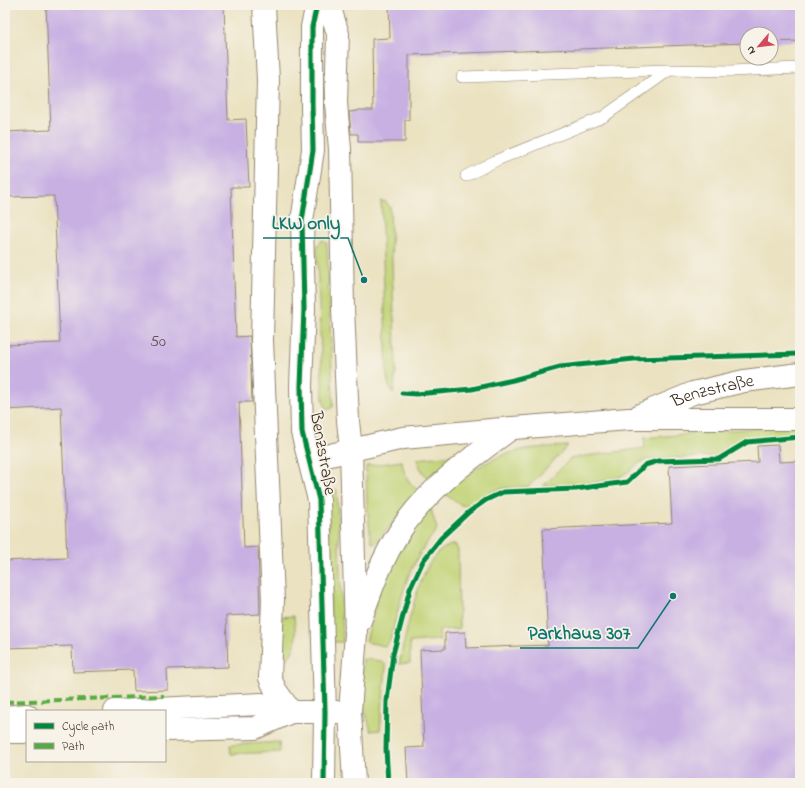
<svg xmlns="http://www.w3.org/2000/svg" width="805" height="788" viewBox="0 0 805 788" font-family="'Indie Flower',sans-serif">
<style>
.green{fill:#c1d376;stroke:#7e7e4a}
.building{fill:#c8b0e3}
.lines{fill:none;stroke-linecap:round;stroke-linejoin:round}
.lane-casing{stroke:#938670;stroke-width:12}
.street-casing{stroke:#938670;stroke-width:24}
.lane{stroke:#fff;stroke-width:11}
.street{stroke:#fff;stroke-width:22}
.quiet{stroke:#55ab43;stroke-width:4;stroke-dasharray:8 4;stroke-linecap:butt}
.cycleway-casing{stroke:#f7f3e8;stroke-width:8}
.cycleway{stroke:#00873e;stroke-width:5}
.labels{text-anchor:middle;stroke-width:3.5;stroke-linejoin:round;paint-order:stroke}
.number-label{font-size:16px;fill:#5e4c4f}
.street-label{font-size:18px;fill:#3b2a1e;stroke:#f7f3e8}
.leader{fill:none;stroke:#0f766e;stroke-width:1.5}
.callout-dot{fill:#0f766e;stroke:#f7f3e8;stroke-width:1.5}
.callout-label{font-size:19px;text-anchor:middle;font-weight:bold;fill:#0f766e;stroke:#f7f3e8;stroke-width:3.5;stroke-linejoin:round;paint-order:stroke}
</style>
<rect width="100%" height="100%" fill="#f7f3e8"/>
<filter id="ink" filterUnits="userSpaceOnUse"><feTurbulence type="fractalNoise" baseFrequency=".025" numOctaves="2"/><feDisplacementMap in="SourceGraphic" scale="8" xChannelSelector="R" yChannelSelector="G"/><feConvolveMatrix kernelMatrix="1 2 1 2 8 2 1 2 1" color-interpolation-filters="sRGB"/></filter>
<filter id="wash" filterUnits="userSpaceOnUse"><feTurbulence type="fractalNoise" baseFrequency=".012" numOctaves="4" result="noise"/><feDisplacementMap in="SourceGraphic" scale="16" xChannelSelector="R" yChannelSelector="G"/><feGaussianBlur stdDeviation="0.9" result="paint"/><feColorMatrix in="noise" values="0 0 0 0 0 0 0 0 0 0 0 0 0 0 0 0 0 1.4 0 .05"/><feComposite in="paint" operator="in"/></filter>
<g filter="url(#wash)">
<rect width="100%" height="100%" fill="#ebe2c1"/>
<g class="green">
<polygon points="381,201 386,202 390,207 396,371 393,394 389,386 387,376"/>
<path d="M 323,240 L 327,243 L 333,399 L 333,407 L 330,409 L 326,408 L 323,400 L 317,258 C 317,250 315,244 323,240 Z"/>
<path d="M 800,424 L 800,434 L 743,439 L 716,456 L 649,459 C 636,462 630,473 617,478 C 598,484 565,484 543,486 L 571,458 L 645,448 L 644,438 Z"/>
<path d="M 568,446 L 528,487 C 515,488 502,487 491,492 C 464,505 471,515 443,492 C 467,473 491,456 522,450 C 537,447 553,447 568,446 Z"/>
<path d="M 453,455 L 457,456 L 431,480 C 423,475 420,468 417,459 Z"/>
<path d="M 402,461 C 403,474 409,483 419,492 L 376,543 L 373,543 L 371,541 L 367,505 L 366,466 Z"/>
<polygon points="334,490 337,490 337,494 343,642 331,642 328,508 331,494"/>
<path d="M 430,506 L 437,529 L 421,551 L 408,577 L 400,602 L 390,641 L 385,646 L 366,642 C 372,617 378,589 390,565 C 401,544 415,525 430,506 Z"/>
<path d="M 451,545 L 456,545 L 458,551 L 459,629 L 439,630 L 440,640 L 410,642 L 410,663 L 399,664 C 406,636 418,567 440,551 C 443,548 447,547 451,545 Z"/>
<path d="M 294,616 C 295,631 300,648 286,659 L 284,657 L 281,617 Z"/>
<polygon points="363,659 382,661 386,666 380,730 371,731 360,693"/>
<polygon points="279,742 280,752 231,754 230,745"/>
</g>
<g id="blocks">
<g class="building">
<polygon points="46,5 224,5 228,120 246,119 249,187 231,187 236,337 250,336 252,402 239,402 244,548 258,547 260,614 226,616 228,667 167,669 168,690 134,691 133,670 73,672 72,646 5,648 5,561 67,558 61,407 5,410 5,345 60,343 54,196 5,197 5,132 51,130"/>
<polygon points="389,5 800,5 800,41 771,42 771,34 747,34 747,43 409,55 409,120 405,120 405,142 358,142 358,134 351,134 349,112 358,111 358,110 373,110 372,39 390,38"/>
<polygon points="778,445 779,462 800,461 800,783 408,783 406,748 424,747 420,650 445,649 445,633 465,632 466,648 548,645 543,529 672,523 669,466 758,462 757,446"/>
</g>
</g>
</g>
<g filter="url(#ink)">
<use href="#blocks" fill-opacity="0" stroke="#938670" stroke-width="1"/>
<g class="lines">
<defs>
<g id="lane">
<polyline points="462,77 669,70 731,71 800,68"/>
<polyline points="466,176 497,160 603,117 668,71"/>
</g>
<g id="street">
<polyline points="264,5 268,80 262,340 273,600 270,678 276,691 291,712"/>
<polyline points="317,5 312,27 312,105 313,150 302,221 304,309 301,386 302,432 319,500 325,712 324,783"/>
<polyline points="329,5 338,34 336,103 340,149 343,308 348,421 351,449 356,634 350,711 354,783"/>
<path id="s1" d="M 640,415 L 693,393 L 744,381 L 800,374"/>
<polyline points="309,460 403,438 513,428 629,419 795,419 800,418"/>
<path d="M 360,621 C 371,590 382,558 400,531 C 428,488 471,458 512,428"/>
<polyline points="115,711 262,704 291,712 341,712"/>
<polyline points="5,717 27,715"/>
<polyline points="165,730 255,728 291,712"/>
<polyline points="5,731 13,732 27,732"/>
</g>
</defs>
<use href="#lane" class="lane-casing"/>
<use href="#street" class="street-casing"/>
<use href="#lane" class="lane"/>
<use href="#street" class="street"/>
<polyline class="quiet" points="5,702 164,696"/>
<defs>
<g id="cycleway">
<polyline points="317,5 312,27 312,105 313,150 302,221 304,309 301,386 302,432 319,500 325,712 324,783"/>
<polyline points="402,393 416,394 472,389 513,380 560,367 634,359 800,354"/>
<polyline points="388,783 386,749 387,701 393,654 410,589 423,561 441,538 469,512 486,500 503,492 576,489 627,482 645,465 658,461 719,459 747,442 800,437"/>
</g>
</defs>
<use href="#cycleway" class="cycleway-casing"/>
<use href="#cycleway" class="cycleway"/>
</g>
</g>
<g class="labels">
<g class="number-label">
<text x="158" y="346">50</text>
</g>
<g class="street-label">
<text dy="6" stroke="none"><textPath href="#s1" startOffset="77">Benzstraße</textPath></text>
<text transform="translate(324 453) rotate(80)" y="6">Benzstraße</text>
</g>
</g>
<path class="leader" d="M364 280L348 238H263M673 596L638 648H520"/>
<g class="callout-dot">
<circle cx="364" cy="280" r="4"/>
<circle cx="673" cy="596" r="4"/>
</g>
<g class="callout-label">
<text x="306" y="229">LKW only</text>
<text x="579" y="639">Parkhaus 307</text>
</g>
<rect width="805" height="788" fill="none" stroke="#f7f3e8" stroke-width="20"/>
<rect x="26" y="710" width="140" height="52" fill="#f7f3e8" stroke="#aca397"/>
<rect x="34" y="723" width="20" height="6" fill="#00873e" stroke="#aca397"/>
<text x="62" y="730" font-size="12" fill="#3b2a1e">Cycle path</text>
<rect x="34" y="743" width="20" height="6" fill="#55ab43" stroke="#aca397"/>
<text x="62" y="750" font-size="12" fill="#3b2a1e">Path</text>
<g transform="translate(759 46) rotate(242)"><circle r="19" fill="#f7f3e8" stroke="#aca397"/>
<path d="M0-3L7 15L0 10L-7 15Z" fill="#d1495b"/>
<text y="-6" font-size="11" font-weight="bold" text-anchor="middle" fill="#3b2a1e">N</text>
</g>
</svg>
